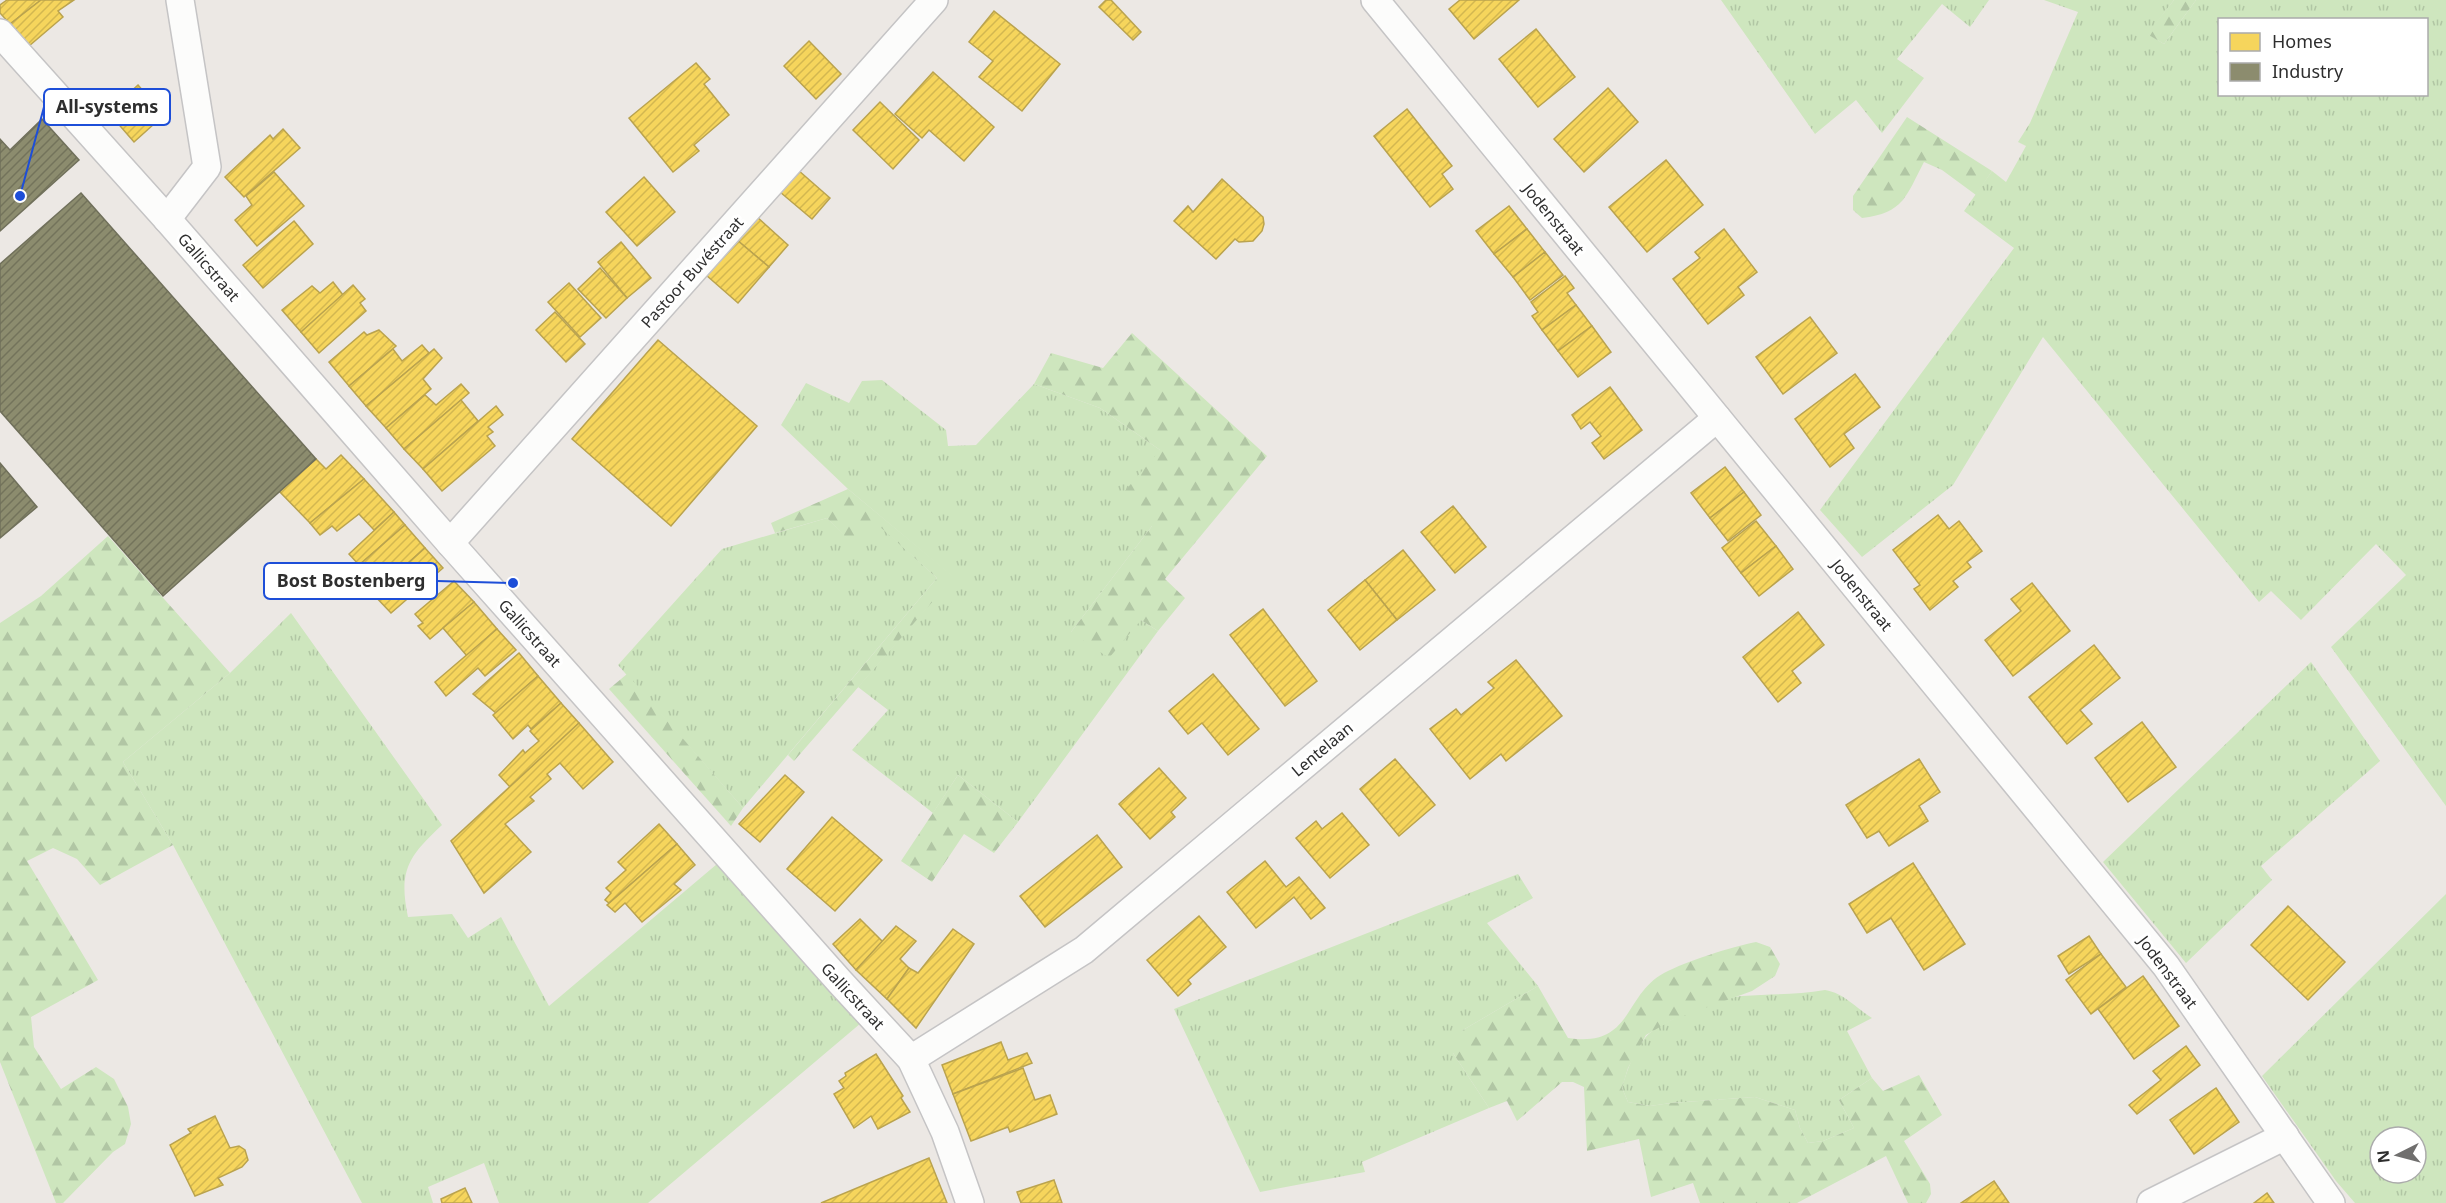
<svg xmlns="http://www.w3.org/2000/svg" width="2446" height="1203" viewBox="0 0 2446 1203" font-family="'Noto Sans',sans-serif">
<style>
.grass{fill:url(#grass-tufts);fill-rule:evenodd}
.forest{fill:url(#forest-firs)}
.homes{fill:url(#homes-hatch);stroke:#baa34e;stroke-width:1.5}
.industry{fill:url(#industry-hatch);stroke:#70705b;stroke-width:1.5}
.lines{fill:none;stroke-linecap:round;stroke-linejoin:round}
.minor-casing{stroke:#c5c4c5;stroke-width:30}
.minor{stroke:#fcfcfb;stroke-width:27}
.labels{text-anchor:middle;stroke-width:6;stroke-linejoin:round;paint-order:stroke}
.street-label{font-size:16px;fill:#2e2e2e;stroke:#fff}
.leader{fill:none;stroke:#1d4ed8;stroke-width:2}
.callout-dot{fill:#1d4ed8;stroke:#fff;stroke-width:2}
.callout{fill:#fff;stroke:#1d4ed8;stroke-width:2}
.callout-label{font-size:18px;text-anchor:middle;font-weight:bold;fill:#2e2e2e}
</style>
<defs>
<pattern id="grass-tufts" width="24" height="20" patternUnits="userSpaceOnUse" patternTransform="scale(1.5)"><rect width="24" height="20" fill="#cee6be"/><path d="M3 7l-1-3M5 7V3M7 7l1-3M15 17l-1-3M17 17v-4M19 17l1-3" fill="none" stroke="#b1c6a4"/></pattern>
<pattern id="forest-firs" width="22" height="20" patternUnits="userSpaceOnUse" patternTransform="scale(1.5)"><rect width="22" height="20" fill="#cee6be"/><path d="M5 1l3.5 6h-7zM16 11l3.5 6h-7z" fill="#b1c6a4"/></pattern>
<pattern id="homes-hatch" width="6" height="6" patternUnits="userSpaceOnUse" patternTransform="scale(1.5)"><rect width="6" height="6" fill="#f6d55c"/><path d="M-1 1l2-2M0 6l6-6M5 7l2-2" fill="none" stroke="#d3b750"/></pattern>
<pattern id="industry-hatch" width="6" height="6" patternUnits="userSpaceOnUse" patternTransform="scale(1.5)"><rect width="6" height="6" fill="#8c8c6e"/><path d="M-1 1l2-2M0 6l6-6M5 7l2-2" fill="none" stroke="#73735b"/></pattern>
</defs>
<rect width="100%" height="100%" fill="#ece8e4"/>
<g class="grass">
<polygon points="1721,0 1989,0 1970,27 1942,4 1897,59 1924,78 1882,133 1856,100 1815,134"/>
<path d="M 2044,0 L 2174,0 L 2148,34 L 2164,44 L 2196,0 L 2446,0 L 2446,806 L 2331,647 L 2406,575 L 2376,544 L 2301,620 L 2271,591 L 2259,602 L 2043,337 L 1953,485 L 1862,557 L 1820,510 L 2014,248 L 1964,211 L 1992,171 L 2006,182 L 2026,146 L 2018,142 L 2030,123 L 2078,12 ZM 2220,20 L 2426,20 L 2426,94 L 2220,94 Z"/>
<polygon points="882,380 946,430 948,446 976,445 1034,384 1100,408 1160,450 1152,526 1071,632 1141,620 1158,631 1018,822 958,775 933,813 852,750 888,710 858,687 953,577 848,489 781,425 806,383 849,403 862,381"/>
<polygon points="827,518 855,546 878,524 937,578 743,808 618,665 722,549"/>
<path d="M 291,613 L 442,825 C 409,856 398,870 408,917 L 452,914 L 468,938 L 501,917 L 549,1006 L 717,864 L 861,1023 L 648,1203 L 499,1203 L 484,1163 L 428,1187 L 433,1203 L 362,1203 L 173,845 L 123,762 L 230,673 Z"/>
<polygon points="2311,662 2380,761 2261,866 2272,880 2186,963 2103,862"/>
<polygon points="1518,874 1533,898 1487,923 1538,986 1463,1030 1453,1053 1489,1108 1362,1162 1365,1172 1260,1192 1174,1009"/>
<path d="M 2446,894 L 2446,1203 L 2355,1203 L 2336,1181 L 2262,1076 ZM 2380,1137 L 2416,1137 L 2416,1173 L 2380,1173 Z"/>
<path d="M 1825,990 C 1844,993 1856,1008 1872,1018 L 1847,1031 L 1872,1078 L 1839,1100 L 1854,1128 L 1823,1141 L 1808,1143 L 1800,1128 L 1795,1110 L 1755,1097 L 1671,1103 L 1650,1106 L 1628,1102 L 1622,1088 C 1627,1070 1633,1053 1645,1038 C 1656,1022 1722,998 1742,996 C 1770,994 1797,995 1825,990 Z"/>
</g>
<g class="forest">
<polygon points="2174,0 2196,0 2164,44 2147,34"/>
<path d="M 1907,117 L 1992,171 L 1976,195 L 1942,170 L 1924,162 C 1906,196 1904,213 1862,218 L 1853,210 L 1853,196 Z"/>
<polygon points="1132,333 1267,456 1165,579 1185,598 1158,631 1141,620 1109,658 1071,632 1152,526 1118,499 1160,450 1100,408 1034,384 1051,353 1103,368"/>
<polygon points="848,489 954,577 794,761 788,755 937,578 878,525 855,547 827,518 775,533 771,523"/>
<polygon points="108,536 230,673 123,762 173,845 100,885 77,859 53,848 27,861 98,980 31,1017 34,1047 61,1089 96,1067 114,1079 128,1107 131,1124 125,1144 113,1152 63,1203 56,1203 0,1062 0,623 41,596"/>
<polygon points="627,674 743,808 731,826 609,689"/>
<polygon points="958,775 1018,822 994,853 964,834 932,882 901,861"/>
<path d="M 1756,942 L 1770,947 L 1780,964 L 1775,976 L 1752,991 L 1672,1020 L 1646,1035 L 1628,1068 L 1622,1088 L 1628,1102 L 1650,1106 L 1671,1103 L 1755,1097 L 1795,1110 L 1800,1128 L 1808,1143 L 1823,1141 L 1854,1128 L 1839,1100 L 1872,1078 L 1883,1091 L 1919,1075 L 1942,1115 L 1904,1141 L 1930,1184 L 1931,1194 L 1926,1203 L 1908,1203 L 1886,1156 L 1797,1203 L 1700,1203 L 1693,1183 L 1651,1197 L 1639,1139 L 1587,1151 L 1584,1087 L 1573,1082 L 1562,1082 L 1517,1121 L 1507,1101 L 1489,1108 L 1453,1053 L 1453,1044 L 1463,1030 L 1538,986 L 1568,1038 C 1633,1048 1623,995 1664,973 C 1687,961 1731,947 1756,942 Z"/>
</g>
<g class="homes">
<polygon points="7,0 41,0 10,24 0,13 0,5"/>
<polygon points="41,0 74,0 58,11 63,17 29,46 10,24"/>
<polygon points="1106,0 1111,0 1141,32 1133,40 1099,7"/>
<polygon points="1460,0 1519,0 1474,39 1449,9"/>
<polygon points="994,11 1060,64 1022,111 979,77 993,61 969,42"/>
<polygon points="1536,29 1575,77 1538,107 1499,59"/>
<polygon points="809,41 841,74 816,99 784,66"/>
<polygon points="696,63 710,79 704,84 729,115 694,145 699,151 673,172 629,118"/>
<polygon points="933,72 994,127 964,161 929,130 922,138 895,114"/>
<polygon points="138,85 164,115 134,142 108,112"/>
<polygon points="1608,88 1638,122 1584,172 1554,139"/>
<polygon points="880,102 919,140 893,169 853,130"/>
<polygon points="1407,109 1452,166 1442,174 1453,189 1430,207 1374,136"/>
<polygon points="283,129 300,148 244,197 225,177 270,135 273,139"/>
<polygon points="1666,160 1703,205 1647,252 1609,207"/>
<polygon points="798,170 830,198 812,219 780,192"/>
<polygon points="274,172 304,206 257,246 235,220 252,205 246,196"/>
<polygon points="644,177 675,212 637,246 606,212"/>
<polygon points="1222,179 1263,217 1264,224 1262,231 1253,241 1239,242 1235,239 1216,259 1174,221 1188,206 1193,212"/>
<polygon points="1509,206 1527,229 1494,254 1476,231"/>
<polygon points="757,217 788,245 769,267 737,240"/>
<polygon points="294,221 313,244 263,288 243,265"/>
<polygon points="1527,229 1545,252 1513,277 1494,254"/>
<polygon points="1724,229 1757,272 1738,287 1744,295 1708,324 1673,279 1700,258 1695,252"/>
<polygon points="737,240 769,267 738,303 706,275"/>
<polygon points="621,242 651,278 627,298 598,262"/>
<polygon points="1545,252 1563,275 1530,300 1513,277"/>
<polygon points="600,268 627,298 606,318 578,289"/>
<polygon points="1565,276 1574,288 1567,293 1576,305 1542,330 1532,316 1538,312 1531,302"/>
<polygon points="333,282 343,295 301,332 282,310 312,286 320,293"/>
<polygon points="569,283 601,318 580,337 548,302"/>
<polygon points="353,285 365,299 360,303 366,311 319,353 301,332"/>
<polygon points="1576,305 1592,326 1558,351 1542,330"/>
<polygon points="555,312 585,344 566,362 536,330"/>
<polygon points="1810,317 1837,353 1783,394 1756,357"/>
<polygon points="1592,326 1611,352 1578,377 1558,351"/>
<polygon points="379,330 396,346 349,386 329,362 364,332 367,335"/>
<polygon points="658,340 757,426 671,526 572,439"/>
<polygon points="422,345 429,353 366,406 349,386 393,349 402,361"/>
<polygon points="434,349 442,358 423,379 431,389 386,428 366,406"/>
<polygon points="1855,374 1880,407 1844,434 1854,448 1830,467 1795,419"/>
<polygon points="461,384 469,393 404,449 386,428 425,395 436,405"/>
<polygon points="1610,387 1642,430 1604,459 1592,443 1601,436 1590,422 1581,429 1572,415"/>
<polygon points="461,400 478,421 423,469 404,449"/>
<polygon points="496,406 503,415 488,427 493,432 487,436 495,446 442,491 423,469"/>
<polygon points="341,455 364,479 310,523 279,491 316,459 326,469"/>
<polygon points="1725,467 1744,492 1710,518 1691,493"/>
<polygon points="364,479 394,512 374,530 359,514 337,531 332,526 320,535 310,523"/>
<polygon points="1744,492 1761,515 1728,541 1710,518"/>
<polygon points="1453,506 1486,547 1455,573 1421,532"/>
<polygon points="394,512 405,525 359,565 349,554"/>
<polygon points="1938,515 1949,529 1959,521 1982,551 1967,562 1971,567 1953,581 1958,587 1930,610 1914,589 1920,585 1893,550"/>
<polygon points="1756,521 1776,546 1741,573 1722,548"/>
<polygon points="405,525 425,548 373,594 372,592 369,594 358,582 366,577 358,566"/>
<polygon points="1776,546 1793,569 1759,596 1741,573"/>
<polygon points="425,548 443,568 391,613 373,594"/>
<polygon points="1403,550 1435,590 1397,620 1365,580"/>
<polygon points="1365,580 1397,620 1360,650 1328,610"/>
<polygon points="454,581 474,602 430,639 418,626 423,623 415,614"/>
<polygon points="2032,583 2070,631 2013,676 1985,640 2021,611 2011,599"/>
<polygon points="474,602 497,629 467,656 443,628"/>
<polygon points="1263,609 1317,681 1285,706 1230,635"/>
<polygon points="1798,612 1824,645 1792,671 1801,683 1778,702 1743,657"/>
<polygon points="497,629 516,650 485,676 478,668 446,696 435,682"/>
<polygon points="2094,645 2120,678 2080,710 2092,724 2067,744 2029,697"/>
<polygon points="519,653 538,676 496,713 473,694"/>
<polygon points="1516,660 1562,716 1506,761 1501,754 1470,779 1430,729 1456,709 1461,715 1494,688 1488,682"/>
<polygon points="1213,674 1259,729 1228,755 1202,723 1188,734 1169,711"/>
<polygon points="538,676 561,703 531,729 528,725 513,739 493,715"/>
<polygon points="561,703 579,723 510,787 499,775 523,750 525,753 539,741 530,731"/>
<polygon points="2142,722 2176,767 2128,802 2095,758"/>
<polygon points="579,723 613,762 583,789 560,763 547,774 551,779 530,797 534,801 505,824 531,852 484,893 451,841"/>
<polygon points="1395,759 1435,805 1399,836 1360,789"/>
<polygon points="1919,759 1940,792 1919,806 1928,821 1889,846 1879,831 1867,838 1846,805"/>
<polygon points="1159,768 1186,798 1171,812 1175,817 1150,839 1119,804"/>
<polygon points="785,775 804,792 760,842 739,824"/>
<polygon points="1342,813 1369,845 1330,878 1296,838 1316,821 1322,829"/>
<polygon points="832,817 882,860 835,911 787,869"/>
<polygon points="659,824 677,844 609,903 605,900 611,893 606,888 626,870 618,862"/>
<polygon points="1097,835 1122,867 1045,927 1020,896"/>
<polygon points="677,844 695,865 674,884 681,890 642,922 625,903 615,912 607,905"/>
<polygon points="1265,861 1286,887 1299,877 1325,908 1311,919 1294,897 1256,928 1227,892"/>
<polygon points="1913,863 1965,944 1924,970 1891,918 1867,933 1849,904"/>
<polygon points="2288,906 2345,962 2308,1000 2251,945"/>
<polygon points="1199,916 1226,947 1188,980 1191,984 1178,996 1147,960"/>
<polygon points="860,919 883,942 856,970 833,944"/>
<polygon points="896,926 916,941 900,959 909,968 887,999 856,970"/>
<polygon points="953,929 974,944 916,1028 887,999 909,968 918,973"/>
<polygon points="2089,936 2101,954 2069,974 2058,956"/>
<polygon points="2101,954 2126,987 2091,1014 2066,980"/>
<polygon points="2143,976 2179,1026 2134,1059 2098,1009"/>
<polygon points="1001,1042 1008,1060 1027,1053 1032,1063 953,1094 942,1065"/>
<polygon points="2186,1046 2200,1065 2137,1114 2129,1105 2161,1080 2153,1071"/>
<polygon points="876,1054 903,1096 901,1098 910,1112 878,1129 871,1116 854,1128 834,1094 844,1088 839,1081 846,1076 845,1073"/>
<polygon points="1023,1068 1035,1100 1050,1095 1057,1114 1010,1132 1008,1127 971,1141 953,1094"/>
<polygon points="2216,1088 2239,1122 2194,1154 2170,1120"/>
<polygon points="215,1116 230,1148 239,1146 245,1150 248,1160 242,1167 218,1178 223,1185 195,1196 170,1145 191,1133 188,1129"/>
<polygon points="929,1158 947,1203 821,1203"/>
<polygon points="1054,1180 1062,1203 1021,1203 1017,1192"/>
<polygon points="1994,1181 2009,1203 1961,1203"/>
<polygon points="465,1188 472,1203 442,1203 441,1199"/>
<polygon points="2267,1193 2274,1203 2254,1203"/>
</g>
<g class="industry">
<polygon points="42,119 79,160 0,231 0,139 10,150"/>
<polygon points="81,193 316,459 163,596 0,411 0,264"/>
<polygon points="0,463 37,507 0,538"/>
</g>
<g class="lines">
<defs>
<g id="minor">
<polyline points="1375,0 2166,966 2331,1203"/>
<polyline points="0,33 167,219 450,543 840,982 911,1059 945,1132 970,1203"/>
<polyline points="167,219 207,167 180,0"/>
<polyline points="450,543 934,0"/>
<polyline points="911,1059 1084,950 1717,418"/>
<polyline points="2151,1203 2285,1136"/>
</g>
</defs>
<use href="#minor" class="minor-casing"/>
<use href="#minor" class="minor"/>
</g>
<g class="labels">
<g class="street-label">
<text transform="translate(1554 219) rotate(51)" y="6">Jodenstraat</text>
<text transform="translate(209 267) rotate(49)" y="6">Gallicstraat</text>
<text transform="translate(692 272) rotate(-48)" y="6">Pastoor Buvéstraat</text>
<text transform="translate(1862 595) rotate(51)" y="6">Jodenstraat</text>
<text transform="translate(530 633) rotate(48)" y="6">Gallicstraat</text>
<text transform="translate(1322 749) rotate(-40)" y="6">Lentelaan</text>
<text transform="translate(2168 972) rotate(53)" y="6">Jodenstraat</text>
<text transform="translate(853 996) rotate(47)" y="6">Gallicstraat</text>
</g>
</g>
<path class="leader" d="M20 196L44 107M513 583L437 581"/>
<g class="callout-dot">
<circle cx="20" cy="196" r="6"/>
<circle cx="513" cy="583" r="6"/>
</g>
<g class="callout">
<rect x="44" y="89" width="126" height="36" rx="6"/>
<rect x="264" y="563" width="173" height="36" rx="6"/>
</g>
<g class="callout-label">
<text x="107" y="113">All-systems</text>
<text x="351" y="587">Bost Bostenberg</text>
</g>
<rect x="2218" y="18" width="210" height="78" fill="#ffffff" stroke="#ababab" stroke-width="1.5"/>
<rect x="2230" y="33" width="30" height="18" fill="#f6d55c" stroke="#ababab" stroke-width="1.5"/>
<text x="2272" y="48" font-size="18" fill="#2e2e2e">Homes</text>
<rect x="2230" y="63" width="30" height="18" fill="#8c8c6e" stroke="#ababab" stroke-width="1.5"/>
<text x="2272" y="78" font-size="18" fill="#2e2e2e">Industry</text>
<g transform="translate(2398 1155) rotate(264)"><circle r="28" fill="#ffffff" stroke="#ababab" stroke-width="1.5"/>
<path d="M0-4.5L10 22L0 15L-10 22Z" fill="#706f6e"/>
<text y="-9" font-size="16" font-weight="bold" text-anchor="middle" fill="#2e2e2e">N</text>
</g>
</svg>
